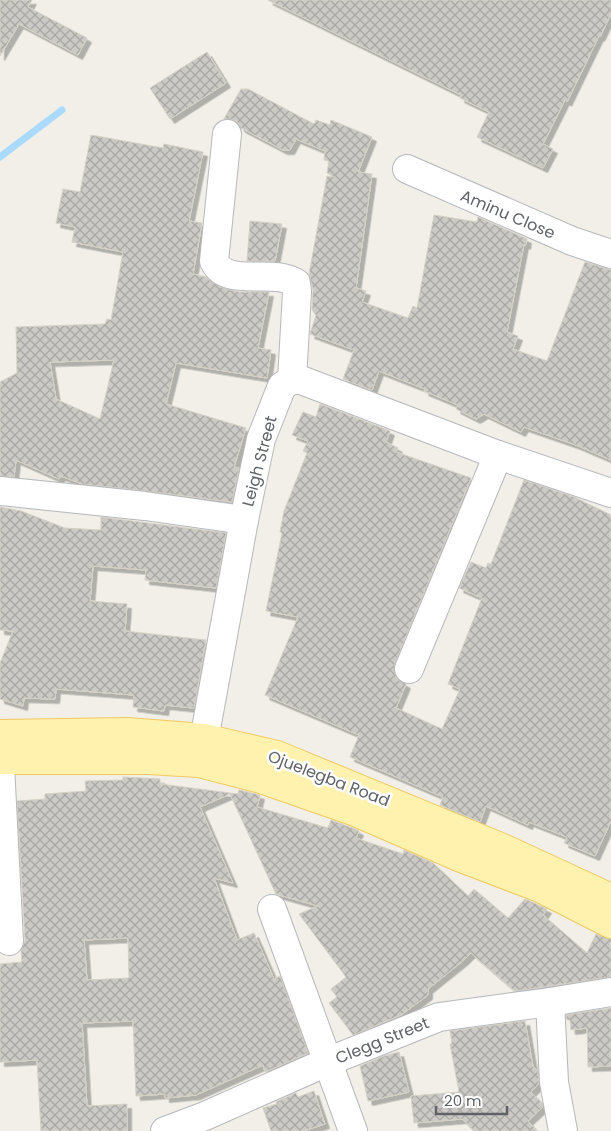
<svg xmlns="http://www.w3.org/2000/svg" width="611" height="1131" viewBox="0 0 611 1131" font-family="Poppins,sans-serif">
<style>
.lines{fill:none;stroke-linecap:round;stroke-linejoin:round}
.stream{stroke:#aadaff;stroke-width:7}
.building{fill:url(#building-cross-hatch);stroke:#d6d1c6;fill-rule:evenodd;filter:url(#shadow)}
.minor-casing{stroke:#b5b8bc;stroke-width:30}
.major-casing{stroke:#f2c960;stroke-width:30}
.minor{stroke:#fff;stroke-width:28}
.major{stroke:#fff2af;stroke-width:28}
.labels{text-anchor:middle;stroke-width:5;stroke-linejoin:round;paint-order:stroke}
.street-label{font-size:16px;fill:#5f6368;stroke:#fff}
</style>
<defs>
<pattern id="building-cross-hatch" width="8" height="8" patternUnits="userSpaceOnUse" patternTransform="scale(1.25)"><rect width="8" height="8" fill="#cccac5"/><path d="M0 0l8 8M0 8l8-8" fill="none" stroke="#a9a8a4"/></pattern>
<filter id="shadow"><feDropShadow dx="4.5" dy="4.5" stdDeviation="0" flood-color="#0004"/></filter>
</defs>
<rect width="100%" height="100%" fill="#f1efe8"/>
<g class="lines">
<polyline class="stream" points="0,157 62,110"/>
</g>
<g class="building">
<polygon points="0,0 32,0 28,7 87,38 78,55 19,24 0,56"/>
<polygon points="268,0 611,0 611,14 600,37 599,36 567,102 565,100 543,144 553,149 543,168 477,137 489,112 460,98 461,95"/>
<polygon points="207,52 226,83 170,119 150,88"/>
<polygon points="241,89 248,89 314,124 316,120 330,125 331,120 372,137 358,172 372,174 356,288 366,291 362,302 408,318 413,306 417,308 434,215 477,222 478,217 527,239 526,245 524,244 507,332 518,336 513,349 547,361 585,262 611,270 611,460 576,445 524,427 521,432 484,414 476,419 456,409 458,405 424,391 425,389 379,371 372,390 343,379 354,350 310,334 316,315 312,310 313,290 309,274 327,176 334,177 327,173 329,161 324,160 325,151 296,139 290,150 283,150 241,128 236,121 229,119 224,119"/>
<path d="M 91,135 L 163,148 L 164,144 L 203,152 L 189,221 L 202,223 L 193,274 L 206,277 L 213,283 L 226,289 L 239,292 L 269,292 L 258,348 L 271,350 L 267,378 L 176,363 L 166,404 L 246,428 L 234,467 L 239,468 L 232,502 L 147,491 L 82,484 L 61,476 L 59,479 L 16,460 L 14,477 L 0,476 L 0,382 L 17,373 L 16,327 L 105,324 L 107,319 L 111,320 L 123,252 L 72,242 L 75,227 L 56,223 L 63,189 L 80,192 ZM 114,360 L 100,419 L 56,399 L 50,362 Z"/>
<polygon points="250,221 282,224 275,261 247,261"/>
<polygon points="320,404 390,431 386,442 398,448 396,452 471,478 395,663 394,671 397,679 406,684 396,708 442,729 460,689 448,684 482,598 459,588 471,562 486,568 488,563 491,564 524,480 574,497 611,515 611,821 595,856 564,843 567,837 529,822 528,825 486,806 480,822 440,805 443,797 350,757 359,735 265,695 298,617 266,611 282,533 280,532 284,511 307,453 303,451 308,441 292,435 303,412 316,417"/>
<polygon points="0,507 21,511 65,528 101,530 101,517 226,533 216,588 145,580 146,570 93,566 90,601 127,604 125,631 206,640 194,708 165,705 164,711 133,707 134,695 56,689 55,699 24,698 23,706 0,699 0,663 13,631 0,630"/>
<path d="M 123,777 L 160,779 L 160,784 L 238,794 L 239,790 L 260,795 L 257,807 L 328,828 L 331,820 L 355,829 L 359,831 L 356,838 L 403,854 L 404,850 L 433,863 L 468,896 L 474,889 L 508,918 L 525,899 L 547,909 L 543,915 L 587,953 L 596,934 L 611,939 L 611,975 L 610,977 L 515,991 L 471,953 L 464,960 L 428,989 L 428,995 L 401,1015 L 353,1035 L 329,1003 L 337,997 L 331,989 L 346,977 L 299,914 L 318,906 L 276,894 L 230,794 L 200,807 L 233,883 L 214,878 L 237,940 L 254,933 L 274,979 L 280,976 L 308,1053 L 265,1072 L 263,1065 L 196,1095 L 165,1098 L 165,1094 L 136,1096 L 133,1021 L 82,1023 L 87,1106 L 127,1104 L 127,1131 L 41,1131 L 37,1060 L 0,1062 L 0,964 L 22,962 L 21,950 L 25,940 L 17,801 L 45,799 L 45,794 L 86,791 L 85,781 L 123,780 ZM 128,938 L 129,978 L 87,980 L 84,940 Z"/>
<polygon points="611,1008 611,1066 588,1067 587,1028 571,1030 570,1020 567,1020 566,1015"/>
<polygon points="525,1021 533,1067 538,1071 539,1084 531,1092 542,1103 543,1107 528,1121 537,1131 474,1131 462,1119 414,1123 411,1096 459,1092 450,1044 452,1043 450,1031"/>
<polygon points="399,1052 409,1092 368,1101 360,1066 384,1056"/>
<polygon points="314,1091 325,1124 303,1131 271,1131 263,1108 277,1104 276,1102 296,1093 298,1097"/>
</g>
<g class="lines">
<defs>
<g id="minor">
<path d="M 227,134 L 214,261 C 227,289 272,267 296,283 L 297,292 L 292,380"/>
<polyline points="407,169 572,241 611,254"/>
<polyline points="0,491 145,506 244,520"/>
<polyline points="409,669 498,455"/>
<polyline points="200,762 244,520 261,439 282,386 292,380 301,380 498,455 611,493"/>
<polyline points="0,765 9,941"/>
<polyline points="272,909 353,1131"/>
<polyline points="550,1002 554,1082 563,1131"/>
<polyline points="165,1131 205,1116 327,1062 439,1017 550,1002 611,992"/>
</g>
<g id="major">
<polyline points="0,734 127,732 204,738 277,755 503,848 611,898"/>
<polyline points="0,760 149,760 199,763 261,779 353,811 461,858 540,888 611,924"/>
</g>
</defs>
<use href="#minor" class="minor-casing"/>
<use href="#major" class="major-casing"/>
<use href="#minor" class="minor"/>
<use href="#major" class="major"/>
</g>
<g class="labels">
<g class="street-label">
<text transform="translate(508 214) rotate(23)" y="6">Aminu Close</text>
<text transform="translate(259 461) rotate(-75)" y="6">Leigh Street</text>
<text transform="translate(329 778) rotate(21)" y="6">Ojuelegba Road</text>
<text transform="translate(382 1040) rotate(-22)" y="6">Clegg Street</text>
</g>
</g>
<path d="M436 1106v8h71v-8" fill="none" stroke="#5f6368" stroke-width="2.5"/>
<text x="444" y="1106" font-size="15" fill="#5f6368" stroke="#ffffff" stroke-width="4" paint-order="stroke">20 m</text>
</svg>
